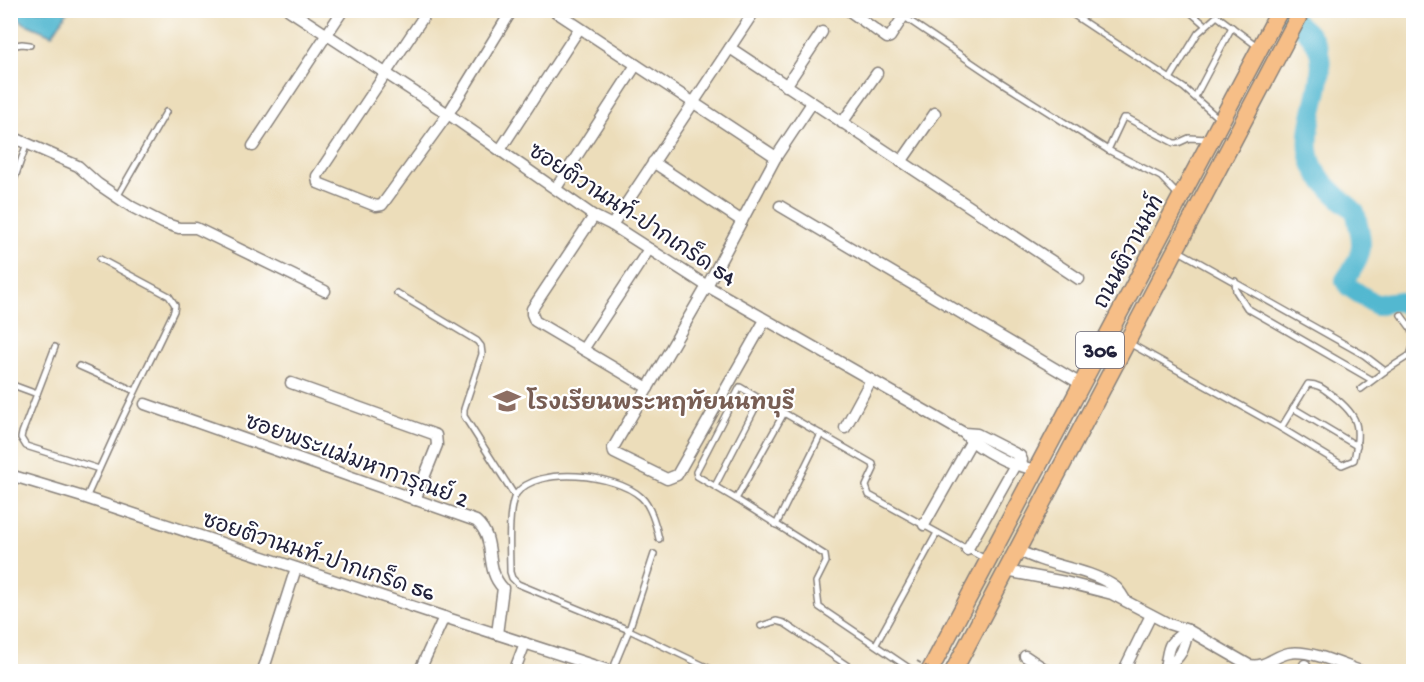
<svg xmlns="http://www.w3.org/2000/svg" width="1424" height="682" viewBox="0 0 1424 682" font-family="'Gochi Hand','Playpen Sans Thai',sans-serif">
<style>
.water{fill:#52b8d0;stroke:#3a6d86;stroke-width:1.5}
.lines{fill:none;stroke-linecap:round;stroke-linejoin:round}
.river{stroke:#52b8d0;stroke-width:20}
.lane-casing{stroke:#87807a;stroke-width:8}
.street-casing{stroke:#87807a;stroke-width:13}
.primary-casing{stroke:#87807a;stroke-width:19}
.lane{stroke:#fff;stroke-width:5}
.street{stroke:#fff;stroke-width:10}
.primary{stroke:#f6be87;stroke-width:16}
.path-bridge{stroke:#87807a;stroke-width:2;stroke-dasharray:4.5 4.5;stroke-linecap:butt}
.labels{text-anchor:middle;stroke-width:4.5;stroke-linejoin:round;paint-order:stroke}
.shield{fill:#fff;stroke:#646476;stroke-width:1.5}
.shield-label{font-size:21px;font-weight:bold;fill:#22223b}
.street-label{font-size:22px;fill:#22223b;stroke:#fff}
.education-label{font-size:22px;font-weight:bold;fill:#785e54;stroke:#fff;text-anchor:start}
</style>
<rect width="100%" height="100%" fill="#fff"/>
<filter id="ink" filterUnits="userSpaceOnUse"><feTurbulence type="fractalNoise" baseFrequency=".0167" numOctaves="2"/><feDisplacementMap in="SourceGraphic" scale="12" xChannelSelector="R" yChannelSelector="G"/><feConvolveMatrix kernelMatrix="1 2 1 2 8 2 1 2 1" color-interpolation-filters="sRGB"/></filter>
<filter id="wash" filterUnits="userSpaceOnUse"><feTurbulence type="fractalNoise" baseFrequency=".008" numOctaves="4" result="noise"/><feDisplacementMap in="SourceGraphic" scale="24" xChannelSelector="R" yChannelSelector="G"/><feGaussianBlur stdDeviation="1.35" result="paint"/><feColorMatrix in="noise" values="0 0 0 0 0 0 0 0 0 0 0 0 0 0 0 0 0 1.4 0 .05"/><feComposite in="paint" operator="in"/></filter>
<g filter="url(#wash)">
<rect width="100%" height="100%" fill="#ecddba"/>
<polygon class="water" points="11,10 68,10 68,11 52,35 24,23"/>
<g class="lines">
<path class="river" d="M 1280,10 C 1292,20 1310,31 1317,46 C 1330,77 1305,117 1309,150 C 1312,175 1327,186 1344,202 C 1347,205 1352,208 1354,211 C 1357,215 1357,221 1358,225 C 1365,250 1360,259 1345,280 L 1349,287 L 1376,305 C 1395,301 1400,297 1414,313"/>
</g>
</g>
<g filter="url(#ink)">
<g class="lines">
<defs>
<g id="lane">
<polyline points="894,10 999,81 1108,150"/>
<polyline points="1066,10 1184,88 1218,118"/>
<polyline points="1188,10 1205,25"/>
<polyline points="10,46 22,44 30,45"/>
<polyline points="1170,79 1198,33 1217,16 1257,46"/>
<polyline points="1195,97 1232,27"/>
<polyline points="11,189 27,143"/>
<polyline points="1178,195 1161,177 1108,150 1123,118 1127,118 1174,143 1178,143 1189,138 1208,139"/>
<polyline points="117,197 166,112"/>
<polyline points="1179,251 1364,355 1385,371 1361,389"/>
<polyline points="1235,281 1236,291 1247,308 1372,380"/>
<polyline points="397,293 477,341 481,346 482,354 464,409 464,416 515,496"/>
<polyline points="1401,315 1412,330 1414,339"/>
<polyline points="1129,343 1281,428"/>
<polyline points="55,347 22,433 21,438 26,446 99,469"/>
<polyline points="79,366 135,391"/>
<polyline points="1385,371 1410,355 1414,344"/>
<polyline points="10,384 37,394"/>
<path d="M 1308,384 C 1319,384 1325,390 1333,396 C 1359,416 1361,427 1354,460 L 1342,465 L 1281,428 Z"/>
<polyline points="1293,408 1357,446"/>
<polyline points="715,486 760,399"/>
<polyline points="86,498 122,419 174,311 175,305 169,296 100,259"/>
<polyline points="736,499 697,476 696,472 740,387 784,413"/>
<polyline points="776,525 821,434"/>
<path d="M 659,539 C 656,525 651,506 641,497 C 616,474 537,465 516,494 C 507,508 510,554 510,572 L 512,578 L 518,584 L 629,630 L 717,672"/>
<polyline points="761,626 776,621 784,623 857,672"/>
<polyline points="876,644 937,533"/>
<polyline points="612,671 629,630 654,554"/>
<polyline points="915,672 819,607 816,582 826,562 825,555 736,499 784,413 873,464 874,469 866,486 869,495 987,560"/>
</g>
<g id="street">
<path d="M 289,10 L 448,114 L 594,216 L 612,225 L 707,286 L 964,433 C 973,445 1002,461 1017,465 C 1024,467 1028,467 1035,471"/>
<polyline points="428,10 317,176 318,183 376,206 382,205 448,114 512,10"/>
<polyline points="553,10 776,157"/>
<polyline points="848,10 887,38 890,37 903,17"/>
<polyline points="730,48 1079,279"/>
<polyline points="786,86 822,32"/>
<polyline points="842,123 877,73"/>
<polyline points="10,136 78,166 98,184 132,207 163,223 179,228 196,228 325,291"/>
<polyline points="253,146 343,10"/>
<polyline points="500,150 579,29"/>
<polyline points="653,162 742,221"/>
<polyline points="901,162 935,113"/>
<polyline points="556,188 636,65"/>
<polyline points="780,206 1081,384"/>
<polyline points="594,216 532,309 532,314 535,321 648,388"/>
<polyline points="612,225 755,10"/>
<polyline points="765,320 677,475 667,479 614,453 613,448 707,286 776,157 812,103"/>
<polyline points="584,348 649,249"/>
<polyline points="291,383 436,435 437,445 415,500"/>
<path d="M 145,404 L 476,521 C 498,540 483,568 503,588 L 497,634"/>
<polyline points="845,428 871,380"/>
<polyline points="964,433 977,434 1020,456 1022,460"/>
<polyline points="10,475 86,498 444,617 614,672"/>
<polyline points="924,525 971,442"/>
<polyline points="967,550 1020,456"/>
<path d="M 1018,550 C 1048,567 1085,567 1114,586 C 1119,589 1122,595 1125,600"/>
<path d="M 1006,571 L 1065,582 L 1112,594 L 1169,624 L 1188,630 L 1249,665 C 1266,668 1274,656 1289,653 C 1309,649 1343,665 1363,672"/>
<polyline points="1025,656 1049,672"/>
<path d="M 1165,669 C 1182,656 1184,650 1188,630"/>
<polyline points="262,672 266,662 296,568"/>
<polyline points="419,672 444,617"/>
<polyline points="514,672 525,643"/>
<polyline points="1123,672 1151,615"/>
<path d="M 1164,672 C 1170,647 1164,644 1188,630"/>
<polyline points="1243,672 1244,670"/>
<polyline points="1302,672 1305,665"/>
</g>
<g id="primary">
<polyline points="929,672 1280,10"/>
<polyline points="953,672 1302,10"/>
</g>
</defs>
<use href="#lane" class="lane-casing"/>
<use href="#street" class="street-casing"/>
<use href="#primary" class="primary-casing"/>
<use href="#lane" class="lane"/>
<use href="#street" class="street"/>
<use href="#primary" class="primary"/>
<polyline class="path-bridge" points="917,661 936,672"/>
</g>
</g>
<defs>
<symbol id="school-bare" viewBox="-9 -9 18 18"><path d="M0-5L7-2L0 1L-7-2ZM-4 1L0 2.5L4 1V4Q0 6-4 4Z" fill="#8d6e63" stroke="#fff" stroke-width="2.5" paint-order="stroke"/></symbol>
</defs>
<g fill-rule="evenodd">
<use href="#school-bare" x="488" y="382" width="38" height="38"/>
</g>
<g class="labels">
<rect class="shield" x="1076" y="332" width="48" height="36" rx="4.5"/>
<g class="shield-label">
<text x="1100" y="357">306</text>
</g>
<g class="street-label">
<text transform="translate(633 213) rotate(33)" y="8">ซอยติวานนท์-ปากเกร็ด 54</text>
<text transform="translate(1127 251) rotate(-62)" y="8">ถนนติวานนท์</text>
<text transform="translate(357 459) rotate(20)" y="8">ซอยพระแม่มหาการุณย์ 2</text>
<text transform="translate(319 555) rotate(18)" y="8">ซอยติวานนท์-ปากเกร็ด 56</text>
</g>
<g class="education-label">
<text x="527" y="409">โรงเรียนพระหฤทัยนนทบุรี</text>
</g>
</g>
<rect width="1424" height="682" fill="none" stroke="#fff" stroke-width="36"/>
</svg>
